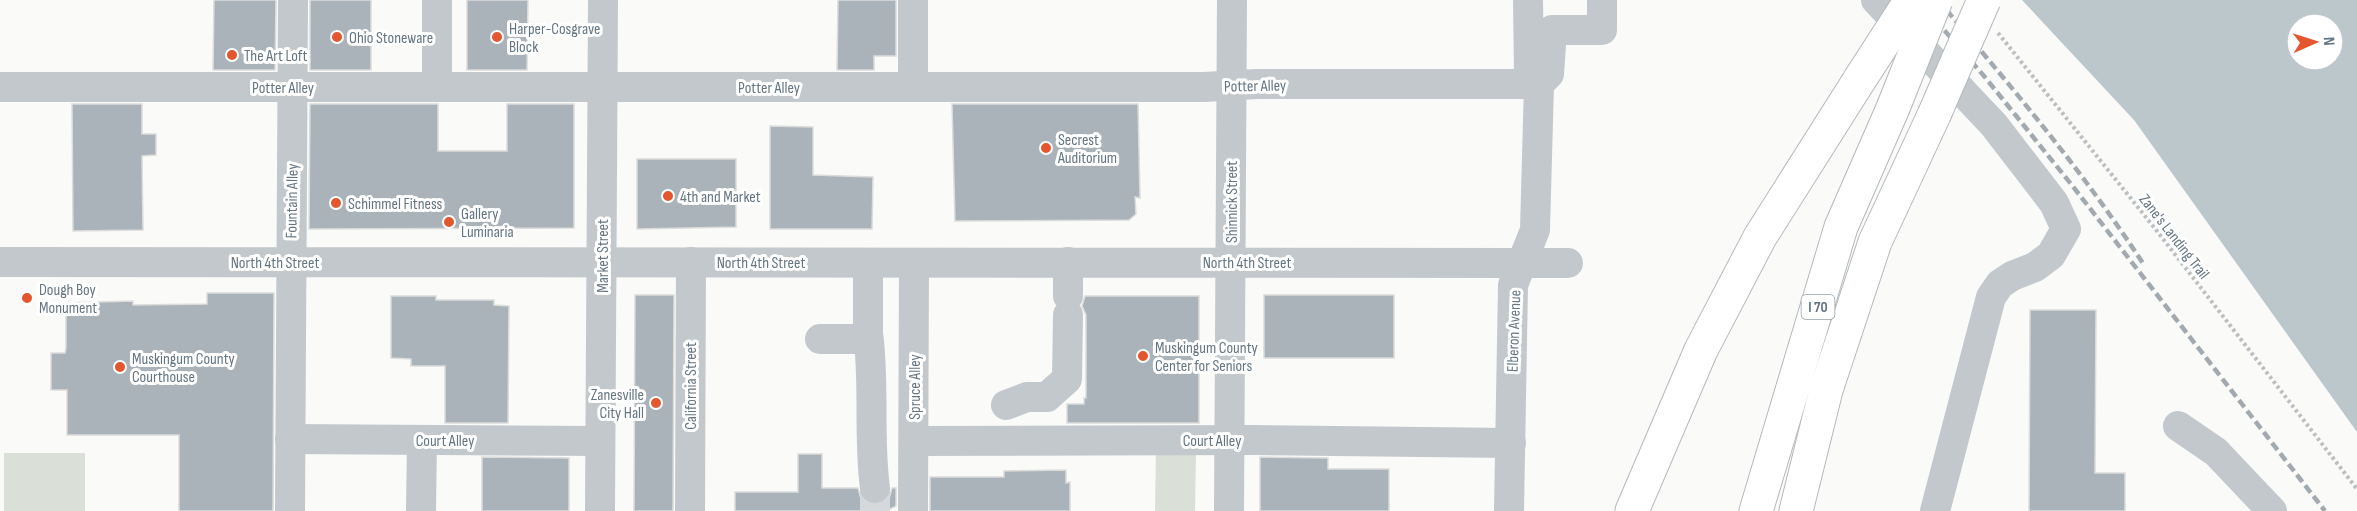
<svg xmlns="http://www.w3.org/2000/svg" width="2357" height="511" viewBox="0 0 2357 511" font-family="'Sofia Sans Condensed',sans-serif">
<style>
.green{fill:#dadfd7}
.water{fill:#bbc7cb;fill-rule:evenodd}
.building{fill:#aab3b9;stroke:#dcdcda;stroke-width:1.5}
.lines{fill:none;stroke-linecap:round;stroke-linejoin:round}
.minor-tunnel{stroke:#d5d9db;stroke-width:30;stroke-dasharray:30 15;stroke-linecap:butt}
.highway-casing{stroke:#b4b9bd;stroke-width:35}
.path{stroke:#bbbfc2;stroke-width:4;stroke-dasharray:3 3;stroke-linecap:butt}
.minor{stroke:#c3c8cc;stroke-width:30}
.highway{stroke:#fff;stroke-width:33}
.rail{stroke:#a2aab0;stroke-width:4.5;stroke-dasharray:9 4.5;stroke-linecap:butt}
.highway-bridge-casing{stroke:#b4b9bd;stroke-width:35;stroke-linecap:butt}
.highway-bridge{stroke:#fff;stroke-width:33}
.poi-dot{fill:#e4572e;stroke:#fff;stroke-width:2}
.labels{text-anchor:middle;stroke-width:6;stroke-linejoin:round;paint-order:stroke}
.shield{fill:#fff;stroke:#939fa8;stroke-width:1.5}
.shield-label{font-size:15px;font-weight:bold;fill:#657683}
.poi-label{font-size:16px;fill:#657683;stroke:#fff;text-anchor:start}
.street-label{font-size:16px;fill:#657683;stroke:#fff}
</style>
<rect width="100%" height="100%" fill="#fafaf8"/>
<g class="green">
<polygon points="1156,449 1196,450 1195,511 1155,511"/>
<rect x="4" y="453" width="81" height="58"/>
</g>
<path class="water" d="M 2022,0 L 2357,0 L 2357,432 L 2134,120 ZM 2297,24 L 2333,24 L 2333,60 L 2297,60 Z"/>
<g class="building">
<polygon points="214,0 276,0 275,70 213,70"/>
<rect x="310" y="0" width="61" height="70"/>
<polygon points="467,0 528,0 527,70 467,70"/>
<polygon points="838,0 896,0 896,56 874,56 874,70 837,70"/>
<polygon points="72,104 142,104 142,134 156,134 156,155 142,156 143,230 73,231"/>
<polygon points="310,104 438,104 438,151 507,151 507,104 574,104 574,228 309,229"/>
<polygon points="952,104 1138,104 1140,198 1135,197 1136,214 1129,220 955,221"/>
<polygon points="770,126 813,127 813,175 873,177 872,229 770,229"/>
<polygon points="637,159 736,159 736,227 637,229"/>
<polygon points="207,293 274,293 273,511 179,511 179,435 67,435 67,390 51,390 51,353 65,353 66,348 66,303 133,301 133,305 207,304"/>
<polygon points="635,295 674,295 673,511 634,511"/>
<rect x="1264" y="295" width="130" height="63"/>
<polygon points="391,296 436,296 436,300 494,300 494,305 509,306 508,423 445,423 445,366 411,366 411,359 391,358"/>
<polygon points="1085,296 1199,296 1199,423 1067,423 1067,404 1084,404 1084,398 1086,398 1086,315 1082,306"/>
<polygon points="2030,310 2096,310 2095,473 2125,473 2125,511 2029,511"/>
<polygon points="798,454 822,454 822,488 858,488 861,499 867,503 876,505 886,502 890,496 892,488 896,488 896,506 886,511 735,511 735,492 798,492"/>
<polygon points="482,457 569,458 569,511 482,511"/>
<polygon points="1260,457 1328,458 1328,469 1389,469 1389,511 1260,511"/>
<polygon points="1066,470 1066,483 1070,482 1070,511 930,511 930,477 1004,477 1004,471"/>
</g>
<g class="lines">
<polyline class="minor-tunnel" points="875,511 875,488"/>
<defs>
<g id="highway">
<polyline points="1632,511 1701,350 1760,237 1860,79"/>
<polyline points="1756,511 1841,227 1893,108"/>
<polyline points="1796,511 1826,390 1875,242 1934,115"/>
</g>
</defs>
<use href="#highway" class="highway-casing"/>
<polyline class="path" points="1998,33 2153,226 2357,489"/>
<g class="minor">
<polyline points="437,0 437,87"/>
<polyline points="1528,0 1529,74 1539,84"/>
<polyline points="1876,0 1994,125 2054,203 2066,229 2051,255 2035,267 2012,276 2000,284 1991,297 1935,511"/>
<polyline points="1539,84 1549,74 1552,30 1602,30 1602,0"/>
<polyline points="0,87 1204,87 1257,84 1539,84"/>
<polyline points="913,87 913,0"/>
<polyline points="0,262 1568,263"/>
<polyline points="1068,262 1068,296"/>
<path d="M 868,333 C 875,384 868,437 875,488"/>
<polyline points="820,339 856,339 868,333 868,263"/>
<polyline points="1006,405 1027,397 1047,397 1067,379 1068,315"/>
<polyline points="2178,426 2216,452 2272,511"/>
<polyline points="290,439 600,441"/>
<polyline points="914,441 1256,440 1511,443"/>
<polyline points="290,511 293,0"/>
<polyline points="421,511 422,440"/>
<polyline points="600,511 603,0"/>
<polyline points="690,511 691,262"/>
<polyline points="913,511 914,263"/>
<polyline points="1229,511 1232,0"/>
<polyline points="1509,511 1513,285 1535,230 1539,84"/>
</g>
<use href="#highway" class="highway"/>
<g class="rail">
<polyline points="1918,0 1984,76 2071,184 2325,511"/>
<path d="M 1938,0 C 2010,85 2083,171 2144,265"/>
</g>
<defs>
<g id="highway-bridge">
<polyline points="1860,79 1911,0"/>
<polyline points="1893,108 1936,0"/>
<polyline points="1934,115 1984,0"/>
</g>
</defs>
<use href="#highway-bridge" class="highway-bridge-casing"/>
<use href="#highway-bridge" class="highway-bridge"/>
</g>
<g class="poi-dot">
<circle cx="337" cy="37" r="6"/>
<circle cx="497" cy="37" r="6"/>
<circle cx="232" cy="55" r="6"/>
<circle cx="1046" cy="148" r="6"/>
<circle cx="668" cy="196" r="6"/>
<circle cx="336" cy="203" r="6"/>
<circle cx="449" cy="222" r="6"/>
<circle cx="27" cy="298" r="6"/>
<circle cx="1143" cy="356" r="6"/>
<circle cx="120" cy="367" r="6"/>
<circle cx="656" cy="403" r="6"/>
</g>
<g class="labels">
<rect class="shield" x="1801.5" y="295" width="33" height="24" rx="4.5"/>
<g class="shield-label">
<text x="1818" y="312">I 70</text>
</g>
<g class="poi-label">
<text x="509" y="34">Harper-Cosgrave<tspan x="509" dy="18">Block</tspan></text>
<text x="349" y="43">Ohio Stoneware</text>
<text x="244" y="61">The Art Loft</text>
<text x="1058" y="145">Secrest<tspan x="1058" dy="18">Auditorium</tspan></text>
<text x="680" y="202">4th and Market</text>
<text x="348" y="209">Schimmel Fitness</text>
<text x="461" y="219">Gallery<tspan x="461" dy="18">Luminaria</tspan></text>
<text x="39" y="295">Dough Boy<tspan x="39" dy="18">Monument</tspan></text>
<text x="1155" y="353">Muskingum County<tspan x="1155" dy="18">Center for Seniors</tspan></text>
<text x="132" y="364">Muskingum County<tspan x="132" dy="18">Courthouse</tspan></text>
<text x="644" y="400" text-anchor="end">Zanesville<tspan x="644" dy="18">City Hall</tspan></text>
</g>
<g class="street-label">
<text transform="translate(1255 85) rotate(-1)" y="6">Potter Alley</text>
<text x="283" y="93">Potter Alley</text>
<text x="769" y="93">Potter Alley</text>
<text transform="translate(291 201) rotate(-89)" y="6">Fountain Alley</text>
<text transform="translate(1231 202) rotate(-90)" y="6">Shinnick Street</text>
<text transform="translate(2175 236) rotate(52)" y="6">Zane's Landing Trail</text>
<text transform="translate(602 256) rotate(-90)" y="6">Market Street</text>
<text x="275" y="268">North 4th Street</text>
<text x="761" y="268">North 4th Street</text>
<text x="1247" y="268">North 4th Street</text>
<text transform="translate(1513 331) rotate(-88)" y="6">Elberon Avenue</text>
<text transform="translate(690 386) rotate(-90)" y="6">California Street</text>
<text transform="translate(914 387) rotate(-90)" y="6">Spruce Alley</text>
<text x="445" y="446">Court Alley</text>
<text x="1212" y="446">Court Alley</text>
</g>
</g>
<g transform="translate(2315 42) rotate(87)"><circle r="28" fill="#ffffff" stroke="#c1c8cd" stroke-width="1.5"/>
<path d="M0-4.5L10 22L0 15L-10 22Z" fill="#e4572e"/>
<text y="-9" font-size="16" font-weight="bold" text-anchor="middle" fill="#657683">N</text>
</g>
</svg>
